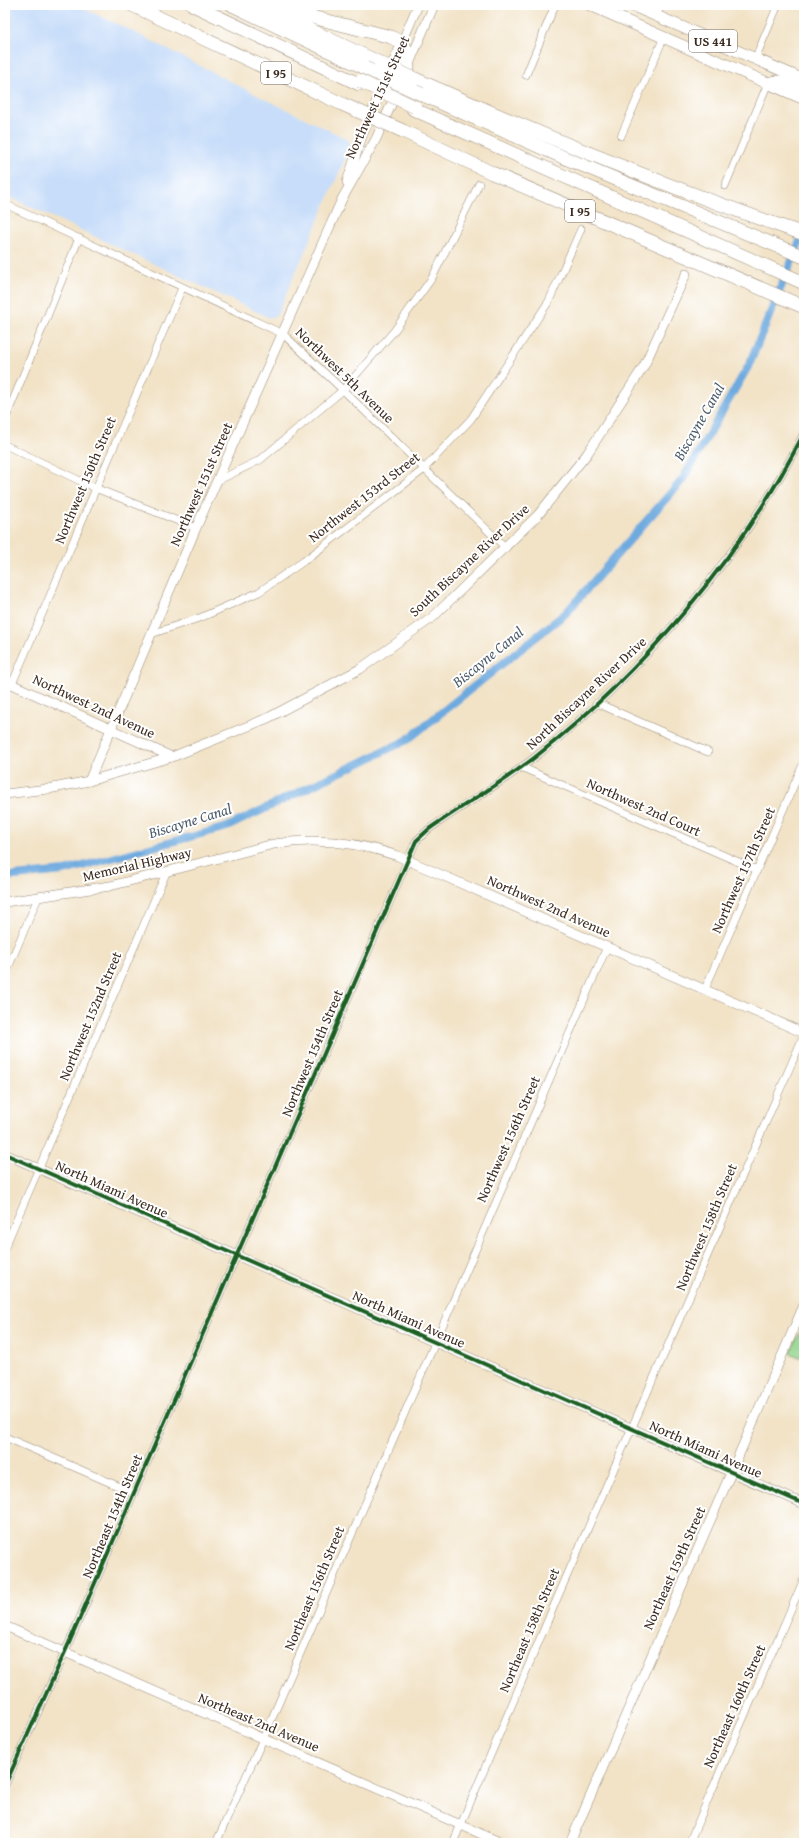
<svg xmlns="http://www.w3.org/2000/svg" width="809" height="1848" viewBox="0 0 809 1848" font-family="'Gentium Book Plus',serif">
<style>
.built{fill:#c7ddf9}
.green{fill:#92d58c;stroke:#668055}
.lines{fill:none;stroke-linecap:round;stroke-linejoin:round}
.canal{stroke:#6eaadf;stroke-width:8}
.minor-casing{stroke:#968672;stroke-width:8}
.tertiary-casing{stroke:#968672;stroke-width:10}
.primary-casing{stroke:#968672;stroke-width:12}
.motorway-casing{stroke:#968672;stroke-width:14}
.minor{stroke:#fff;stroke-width:7}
.tertiary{stroke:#fff;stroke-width:9}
.primary{stroke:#fff;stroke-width:11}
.motorway{stroke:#fff;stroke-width:13}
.motorway-bridge-casing{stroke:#968672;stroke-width:14;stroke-linecap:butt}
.motorway-bridge{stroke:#fff;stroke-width:13}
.cycleway-casing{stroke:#fff;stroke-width:6}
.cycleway{stroke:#1b5e20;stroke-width:4}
.labels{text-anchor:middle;stroke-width:4;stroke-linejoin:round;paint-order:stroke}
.shield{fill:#fff;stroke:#766a62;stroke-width:1}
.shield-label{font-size:13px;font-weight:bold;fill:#3b2a1e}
.street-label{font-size:14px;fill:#3b2a1e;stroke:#fff}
.water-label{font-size:15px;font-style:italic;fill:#4f5d6b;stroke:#fff}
</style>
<rect width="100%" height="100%" fill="#fff"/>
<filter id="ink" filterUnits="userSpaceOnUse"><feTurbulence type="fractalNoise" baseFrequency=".025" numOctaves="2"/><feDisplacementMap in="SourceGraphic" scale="8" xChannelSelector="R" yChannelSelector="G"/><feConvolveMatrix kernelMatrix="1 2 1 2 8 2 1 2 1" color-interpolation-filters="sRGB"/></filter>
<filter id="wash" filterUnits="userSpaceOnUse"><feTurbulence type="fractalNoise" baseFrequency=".012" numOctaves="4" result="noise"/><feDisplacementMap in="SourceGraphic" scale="16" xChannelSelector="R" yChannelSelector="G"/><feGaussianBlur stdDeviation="0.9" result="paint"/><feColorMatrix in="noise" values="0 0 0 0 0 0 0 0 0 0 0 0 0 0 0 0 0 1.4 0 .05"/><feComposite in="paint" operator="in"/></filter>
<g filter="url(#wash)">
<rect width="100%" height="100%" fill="#f2e3c7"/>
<polygon class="built" points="5,5 76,5 130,30 261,97 347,139 350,143 350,148 278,313 275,317 270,318 5,195"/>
<polygon class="green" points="804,1323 804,1359 790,1353"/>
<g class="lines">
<polyline class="canal" points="5,877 64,871 227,827 407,740 566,613 683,479 749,365 804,231"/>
</g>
</g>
<g filter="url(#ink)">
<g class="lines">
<defs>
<g id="minor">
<polyline points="656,16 661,5"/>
<polyline points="755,59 778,5"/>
<polyline points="526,75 555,5"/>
<polyline points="621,136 664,37"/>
<polyline points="725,186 768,83"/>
<polyline points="5,204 283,334 343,390 506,548"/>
<polyline points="5,420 79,238"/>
<polyline points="5,445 95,488 196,528"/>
<polyline points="217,481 260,460 343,390 394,331 432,278 479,184"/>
<polyline points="151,634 202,617 259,592 304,561 423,470 471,419 549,301 581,229"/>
<polyline points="12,684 182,288"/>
<polyline points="597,703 708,752"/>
<polyline points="521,767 757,870"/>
<polyline points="5,975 38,898"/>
<polyline points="705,989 804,762"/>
<polyline points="5,1247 166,873"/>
<polyline points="5,1437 134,1493"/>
<path d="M 5,1785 L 69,1643 L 416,841 L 429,829 C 463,805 500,784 534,758 C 642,673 742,556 804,433"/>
<polyline points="216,1843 263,1739 607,947"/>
<polyline points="453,1843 559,1594 804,1035"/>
<polyline points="689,1843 804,1579"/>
</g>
<g id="tertiary">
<polyline points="409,64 434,5"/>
<polyline points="347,182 363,133 418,5"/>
<polyline points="5,681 172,757"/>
<polyline points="89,781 196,528 342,199 376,139 402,80"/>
<polyline points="5,794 48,789 89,781 172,757 268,718 360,669 433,617 538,515 587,454 644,366 686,274"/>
<path d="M 5,902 L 110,886 L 274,844 C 317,837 358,842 398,856 L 804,1033"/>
<polyline points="5,1154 804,1504"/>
<polyline points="5,1626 502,1843"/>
<polyline points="570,1843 804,1305"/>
</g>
<g id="primary">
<polyline points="590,5 804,99"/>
<polyline points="631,5 804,80"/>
<path d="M 768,83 C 784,78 789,83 804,89"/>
</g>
<g id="motorway">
<polyline points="132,5 342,104"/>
<polyline points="193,5 359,84"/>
<polyline points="232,5 365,68"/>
<polyline points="257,5 380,63"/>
<path d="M 284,5 L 308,16 L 391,37 C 408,45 407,50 408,68"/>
<path d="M 415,79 C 543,136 672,189 804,234"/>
<polyline points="421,94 565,158 804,257"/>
<polyline points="413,109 804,283"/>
<polyline points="403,131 492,173 804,307"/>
</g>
</defs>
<use href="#minor" class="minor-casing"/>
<use href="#tertiary" class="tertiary-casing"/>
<use href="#primary" class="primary-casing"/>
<use href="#motorway" class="motorway-casing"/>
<use href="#minor" class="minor"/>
<use href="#tertiary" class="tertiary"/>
<use href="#primary" class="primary"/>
<use href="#motorway" class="motorway"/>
<defs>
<g id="motorway-bridge">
<polyline points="380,63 415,79"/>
<polyline points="365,68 421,94"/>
<polyline points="360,81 415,107"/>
<polyline points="342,104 403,131"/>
</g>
</defs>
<use href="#motorway-bridge" class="motorway-bridge-casing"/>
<use href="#motorway-bridge" class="motorway-bridge"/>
<defs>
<g id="cycleway">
<polyline points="5,1154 804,1504"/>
<path d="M 5,1785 L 69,1643 L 416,841 L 429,829 C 463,805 500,784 534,758 C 642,673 742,556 804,433"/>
</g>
</defs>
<use href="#cycleway" class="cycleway-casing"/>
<use href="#cycleway" class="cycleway"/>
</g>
</g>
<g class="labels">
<g class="shield">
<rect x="689" y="30" width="48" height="22" rx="3"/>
<rect x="261" y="62" width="30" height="22" rx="3"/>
<rect x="565" y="200" width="30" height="22" rx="3"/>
</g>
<g class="shield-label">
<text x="713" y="46">US 441</text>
<text x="276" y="78">I 95</text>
<text x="580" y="216">I 95</text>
</g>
<g class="street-label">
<text transform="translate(377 97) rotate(-65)" y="5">Northwest 151st Street</text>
<text transform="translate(345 375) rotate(44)" y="5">Northwest 5th Avenue</text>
<text transform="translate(85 480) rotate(-67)" y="5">Northwest 150th Street</text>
<text transform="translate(201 484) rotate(-66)" y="5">Northwest 151st Street</text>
<text transform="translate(364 497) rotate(-38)" y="5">Northwest 153rd Street</text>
<text transform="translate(469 560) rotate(-43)" y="5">South Biscayne River Drive</text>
<text transform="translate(586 693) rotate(-43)" y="5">North Biscayne River Drive</text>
<text transform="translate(94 706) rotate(25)" y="5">Northwest 2nd Avenue</text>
<text transform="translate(644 807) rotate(24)" y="5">Northwest 2nd Court</text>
<text transform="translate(137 864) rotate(-13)" y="5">Memorial Highway</text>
<text transform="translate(743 870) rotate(-66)" y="5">Northwest 157th Street</text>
<text transform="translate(549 906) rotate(24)" y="5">Northwest 2nd Avenue</text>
<text transform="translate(90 1016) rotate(-67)" y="5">Northwest 152nd Street</text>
<text transform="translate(312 1053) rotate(-67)" y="5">Northwest 154th Street</text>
<text transform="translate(508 1139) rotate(-66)" y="5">Northwest 156th Street</text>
<text transform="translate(112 1189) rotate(24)" y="5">North Miami Avenue</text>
<text transform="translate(706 1227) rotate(-67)" y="5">Northwest 158th Street</text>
<text transform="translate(409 1319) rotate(24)" y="5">North Miami Avenue</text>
<text transform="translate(706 1449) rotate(24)" y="5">North Miami Avenue</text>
<text transform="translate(112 1516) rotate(-67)" y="5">Northeast 154th Street</text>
<text transform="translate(674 1568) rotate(-66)" y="5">Northeast 159th Street</text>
<text transform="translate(314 1588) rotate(-67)" y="5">Northeast 156th Street</text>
<text transform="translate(529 1630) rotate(-67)" y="5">Northeast 158th Street</text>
<text transform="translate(734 1706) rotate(-66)" y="5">Northeast 160th Street</text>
<text transform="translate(259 1722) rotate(23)" y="5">Northeast 2nd Avenue</text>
</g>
<g class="water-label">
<text transform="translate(699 422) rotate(-60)" y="5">Biscayne Canal</text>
<text transform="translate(488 657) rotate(-39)" y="5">Biscayne Canal</text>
<text transform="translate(190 821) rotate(-17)" y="5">Biscayne Canal</text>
</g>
</g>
<rect width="809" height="1848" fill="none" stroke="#fff" stroke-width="20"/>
</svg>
